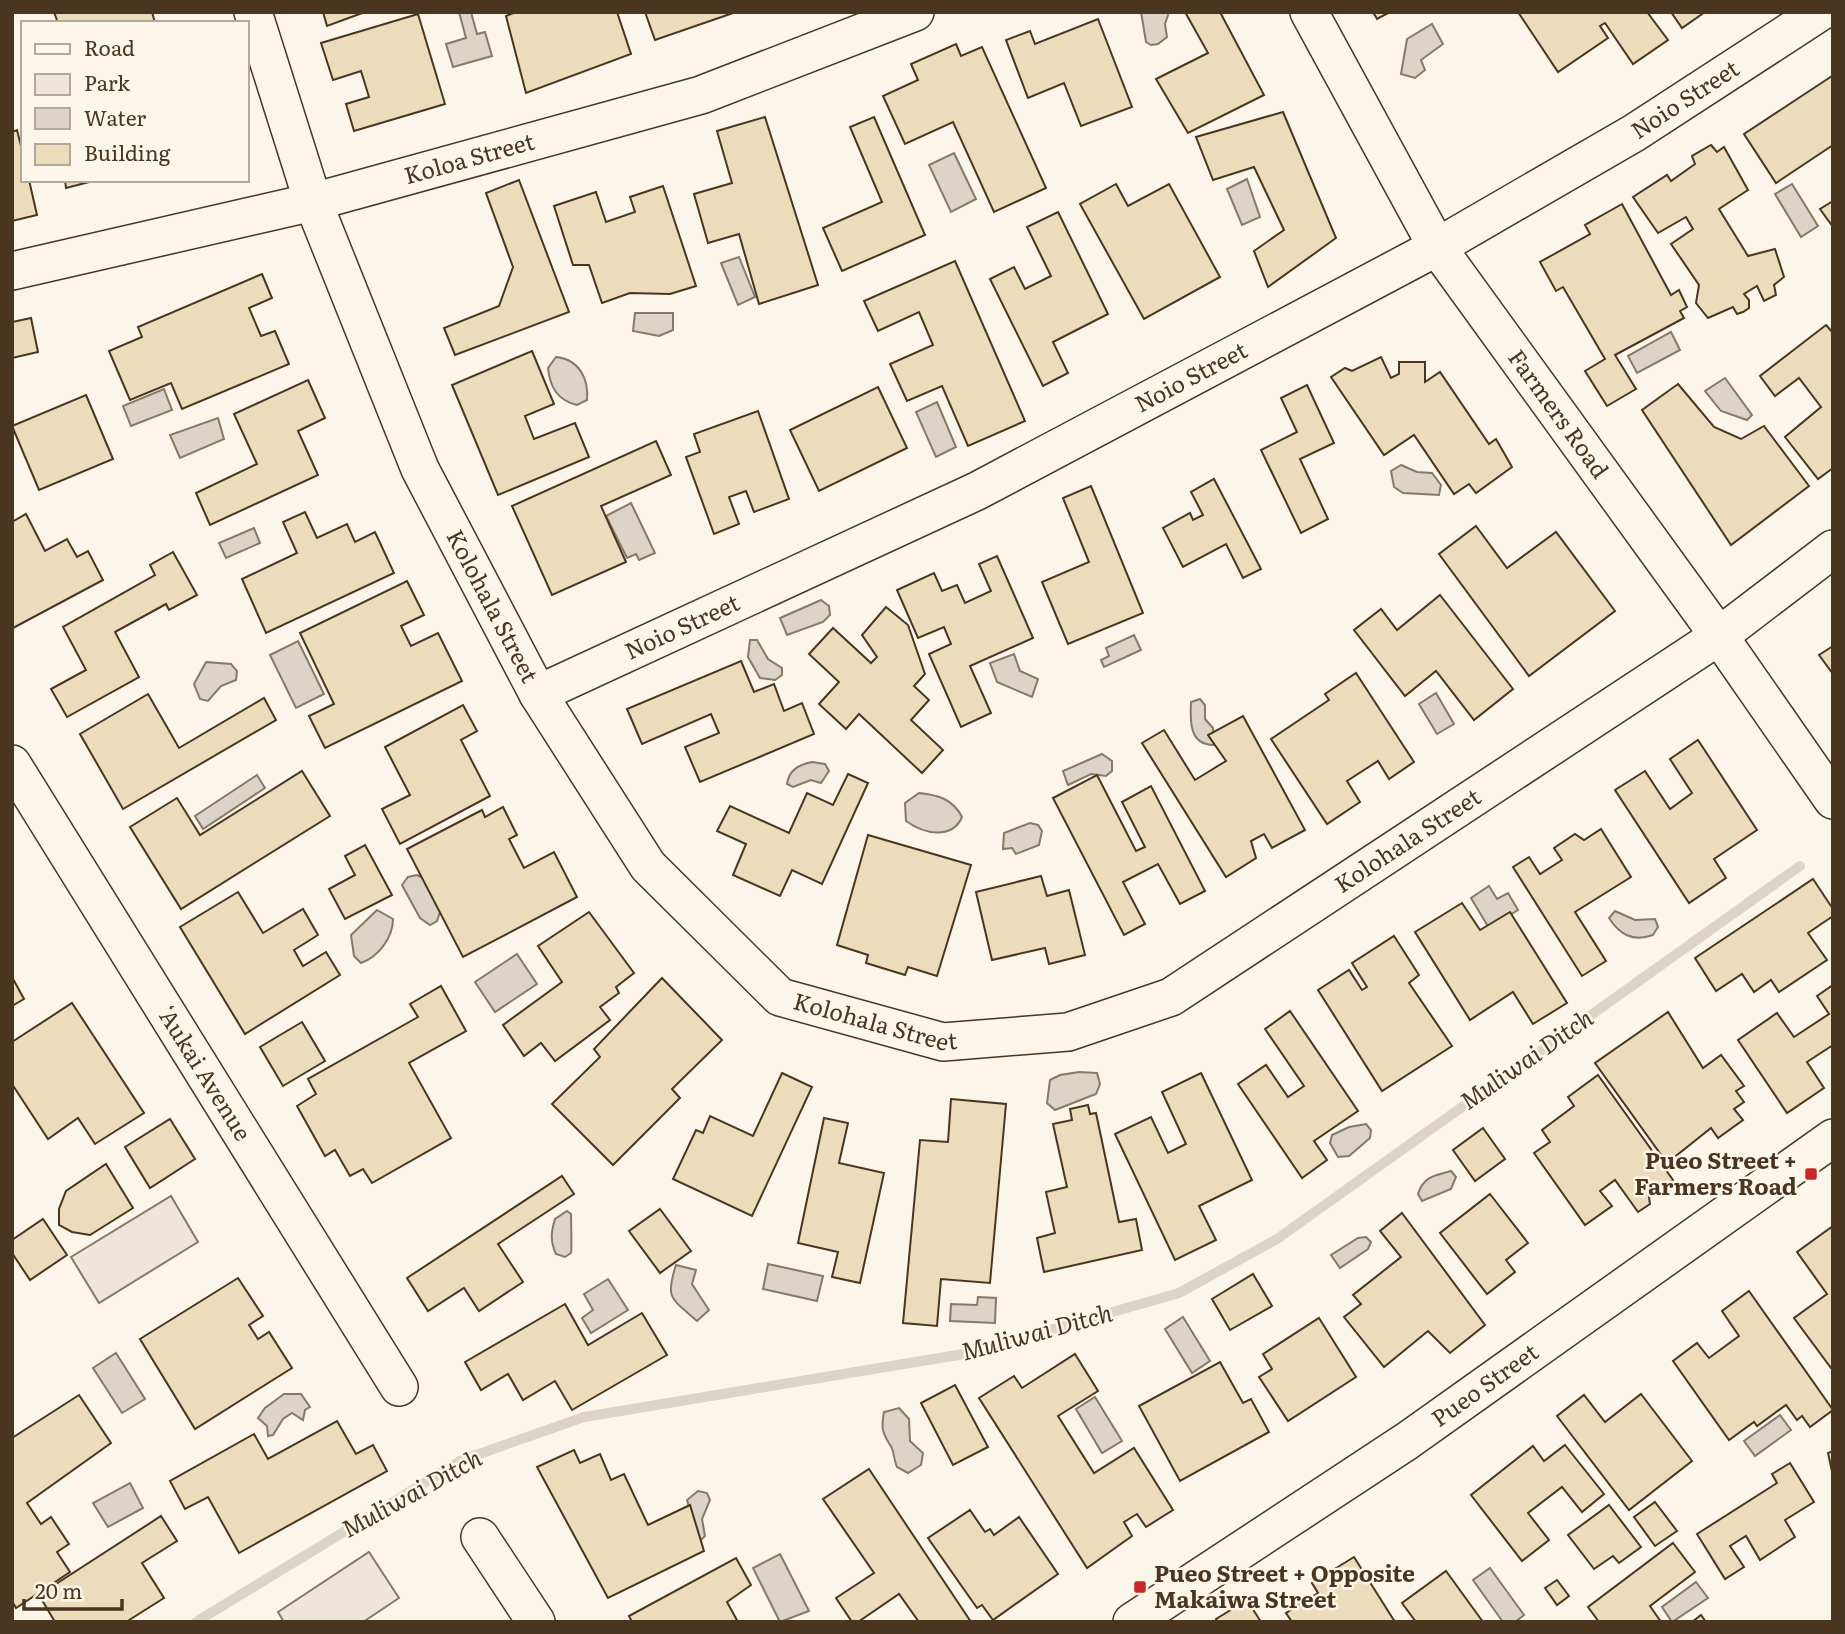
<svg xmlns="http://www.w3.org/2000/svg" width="1845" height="1634" viewBox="0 0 1845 1634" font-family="Literata,serif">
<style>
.green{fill:#ede6d9;stroke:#887966;stroke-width:2}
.water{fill:#dcd4c6;stroke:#887966;stroke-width:2}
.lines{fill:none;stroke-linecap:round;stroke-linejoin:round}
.stream{stroke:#dcd4c6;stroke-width:10}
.building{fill:#ecdcbc;stroke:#4a3520;stroke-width:2}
.minor-casing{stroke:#4a3520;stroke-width:40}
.minor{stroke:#fbf6e9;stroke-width:37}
.poi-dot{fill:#c62828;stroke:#fbf6e9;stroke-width:2.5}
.labels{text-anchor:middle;stroke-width:5;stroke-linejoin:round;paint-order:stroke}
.street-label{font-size:23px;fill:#4a3520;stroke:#fbf6e9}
.poi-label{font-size:23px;font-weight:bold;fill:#4a3520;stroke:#fbf6e9;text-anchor:end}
.water-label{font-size:24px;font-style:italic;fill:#4a3520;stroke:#fbf6e9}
</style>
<rect width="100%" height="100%" fill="#fbf6e9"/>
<g class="green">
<polygon points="171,1196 198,1242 99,1303 71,1257"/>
<polygon points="369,1552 399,1598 363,1622 284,1622 278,1612"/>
</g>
<g class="water">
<polygon points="459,12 471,12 477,34 485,32 492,56 453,67 446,44 466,38"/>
<polygon points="1141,12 1169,12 1165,24 1167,37 1158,44 1151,45 1146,42"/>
<polygon points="1432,24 1443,44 1421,60 1425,70 1415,78 1401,74 1407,39"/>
<polygon points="954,153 976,199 951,212 929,165"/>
<polygon points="1247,179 1260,217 1242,225 1227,189"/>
<polygon points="1792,184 1818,226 1801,237 1775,194"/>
<polygon points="739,257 755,297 738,305 721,263"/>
<polygon points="635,313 673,313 673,330 659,336 633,331"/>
<polygon points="1671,332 1680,350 1637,373 1628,356"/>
<path d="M 556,357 C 579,359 589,379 587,400 L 577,405 C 557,400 550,387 548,368 Z"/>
<polygon points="1725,378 1752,415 1747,420 1721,411 1705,391"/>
<polygon points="164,389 172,410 131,426 123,406"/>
<polygon points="937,402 956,447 936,457 916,412"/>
<polygon points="218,418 224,439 180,458 170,435"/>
<polygon points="1401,465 1417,472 1432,473 1441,485 1439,495 1403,493 1394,487 1391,471"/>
<polygon points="631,503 655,553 639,560 636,554 627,558 606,516"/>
<polygon points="254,528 260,543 226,558 219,543"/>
<polygon points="821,600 829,606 830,615 823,622 787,635 780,618"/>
<polygon points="1134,635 1141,650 1104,667 1101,660 1109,656 1106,648"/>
<polygon points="750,640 757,640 768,659 782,668 782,675 775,680 760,678 748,657"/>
<polygon points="298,641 324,694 296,708 270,655"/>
<polygon points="1014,654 1020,671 1038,679 1032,697 997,682 990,663"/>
<polygon points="206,662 231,664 237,671 236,680 221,686 208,701 200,699 194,684"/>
<polygon points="1436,693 1454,724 1437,734 1419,704"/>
<path d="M 1200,699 L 1205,705 L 1205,719 L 1213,728 L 1214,745 C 1189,745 1190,721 1191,702 Z"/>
<polygon points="1102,754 1112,761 1112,771 1106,776 1091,774 1068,785 1063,771"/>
<path d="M 812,762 L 825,764 L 829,771 L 821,783 L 811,780 L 793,787 L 787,784 C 789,770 798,765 812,762 Z"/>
<polygon points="257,775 265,788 203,829 195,816"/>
<path d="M 919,793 C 938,795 953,799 962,817 C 952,840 924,834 906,821 L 905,803 Z"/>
<polygon points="1030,823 1038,825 1042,831 1039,845 1016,854 1012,848 1003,849 1004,833"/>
<polygon points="417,875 423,878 441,909 437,921 430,925 420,918 402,885 408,877"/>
<polygon points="1489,886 1497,899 1508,893 1518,910 1489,928 1471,898"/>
<path d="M 377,910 L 393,919 C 393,938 378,957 361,963 L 354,956 L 351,935 Z"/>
<path d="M 1615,911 L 1635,920 L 1655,919 L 1658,927 L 1653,935 C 1633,942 1620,935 1609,918 Z"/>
<polygon points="517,954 537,984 495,1012 475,982"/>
<polygon points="1079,1072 1097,1073 1100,1084 1096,1094 1055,1110 1047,1103 1050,1080 1060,1075"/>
<polygon points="1366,1124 1371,1130 1370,1138 1349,1156 1338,1157 1330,1143 1332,1135 1349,1127"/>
<path d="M 1451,1171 L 1456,1177 L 1451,1189 L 1422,1201 L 1418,1194 C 1423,1177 1435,1175 1451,1171 Z"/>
<path d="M 567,1211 L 571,1214 C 571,1224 572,1247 571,1253 L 565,1257 L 556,1254 C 550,1241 551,1232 555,1219 Z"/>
<polygon points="1366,1237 1371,1242 1368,1249 1340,1268 1331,1255 1358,1238"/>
<polygon points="768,1264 823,1276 817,1301 763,1289"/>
<path d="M 676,1265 L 696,1270 L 692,1284 L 709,1310 L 697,1321 C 671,1298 665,1299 676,1265 Z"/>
<polygon points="608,1279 628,1310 591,1333 582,1318 593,1310 584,1294"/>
<polygon points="978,1297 996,1298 995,1323 950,1321 951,1304 977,1305"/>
<polygon points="1183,1317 1210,1361 1192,1373 1165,1329"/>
<polygon points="116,1353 145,1399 122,1413 93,1368"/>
<polygon points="284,1394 301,1394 310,1407 305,1410 303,1420 292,1413 283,1419 273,1435 268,1436 267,1426 258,1418 265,1408"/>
<polygon points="1095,1397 1122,1441 1102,1453 1076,1409"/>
<path d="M 899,1408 L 909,1419 L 910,1441 L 923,1453 L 921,1465 L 908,1473 L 897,1467 C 894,1461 894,1449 890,1445 C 882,1432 881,1428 884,1412 Z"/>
<polygon points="1780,1415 1791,1430 1755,1456 1744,1441"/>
<polygon points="130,1483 143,1508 108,1527 93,1503"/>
<polygon points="698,1491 707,1493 710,1500 702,1519 705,1536 699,1542 687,1500"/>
<polygon points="780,1554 809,1611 780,1622 753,1568"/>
<polygon points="1490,1568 1524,1615 1515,1622 1503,1622 1473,1580"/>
<polygon points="1696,1582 1708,1598 1672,1622 1662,1607"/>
</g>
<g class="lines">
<polyline class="stream" points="196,1622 462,1460 584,1417 970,1353 1179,1293 1277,1239 1800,866"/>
</g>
<g class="building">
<polygon points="54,12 152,12 155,23 58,23"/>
<polygon points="323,12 365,12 327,26"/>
<polygon points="516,12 617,12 631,54 526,93 506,16"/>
<polygon points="645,12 736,12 655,40"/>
<polygon points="1185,12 1220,12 1264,95 1188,133 1156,79 1208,53"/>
<polygon points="1373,12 1390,12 1377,19"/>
<polygon points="1518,12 1647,12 1668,40 1633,64 1605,23 1600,26 1608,38 1558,72"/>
<polygon points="1671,12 1705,12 1682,28"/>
<polygon points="418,14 445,104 354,131 346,104 369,97 361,71 333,80 321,43"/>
<polygon points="1098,19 1132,107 1081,126 1064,83 1028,98 1006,40 1030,31 1035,44"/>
<polygon points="956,44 961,56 982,47 1046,188 994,212 953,122 905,144 883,96 918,80 911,64"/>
<polygon points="1832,76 1833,145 1776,183 1744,134"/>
<polygon points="1283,112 1336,238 1268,287 1254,251 1284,230 1254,167 1213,180 1196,137"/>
<polygon points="765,117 818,285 759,304 739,234 708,243 694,194 732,183 717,131"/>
<polygon points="874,117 925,235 842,271 823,228 882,202 850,127"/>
<polygon points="17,130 23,154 23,180 29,180 37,215 12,221 12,132"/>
<polygon points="1711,145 1717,152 1724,147 1748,190 1719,209 1748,256 1775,249 1784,277 1774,285 1776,295 1764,301 1757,286 1744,294 1749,300 1749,308 1743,312 1737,314 1733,307 1708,318 1696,303 1699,285 1671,244 1693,229 1686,217 1658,233 1633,197 1667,175 1671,181 1695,164 1692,156"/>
<polygon points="65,180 97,180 66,188"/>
<polygon points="519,180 569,312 455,355 444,328 499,306 513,267 486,193"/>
<polygon points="1116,184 1128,206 1169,184 1220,277 1144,319 1080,204"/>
<polygon points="663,186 696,286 670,294 630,293 602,303 589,265 573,265 554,206 596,192 606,222 635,212 630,197"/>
<polygon points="1833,201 1833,227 1820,209"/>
<polygon points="1622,204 1671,295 1679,290 1687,307 1680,311 1684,318 1615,355 1636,389 1607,406 1585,371 1605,359 1563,287 1556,291 1540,262 1590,234 1585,225"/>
<polygon points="1058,212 1108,314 1053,342 1068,373 1043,386 990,279 1014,267 1025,289 1051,276 1027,227"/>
<polygon points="955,261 1025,421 968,446 942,386 907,401 890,364 933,345 919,312 878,331 864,301"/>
<polygon points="262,274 272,298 249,308 261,336 275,331 289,364 182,409 171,383 130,400 109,351 142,337 138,327"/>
<polygon points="31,318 38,352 12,358 12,322"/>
<polygon points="1826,325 1833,333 1833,468 1818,479 1785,437 1821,407 1799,378 1775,396 1760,376"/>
<polygon points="532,351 554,404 525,416 534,439 575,423 589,457 498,495 452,385"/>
<polygon points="1381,357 1391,378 1399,374 1399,362 1425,362 1425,382 1440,372 1489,444 1496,439 1512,467 1476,493 1469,484 1454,494 1414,435 1384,455 1331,377 1345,368 1352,371"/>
<polygon points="308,380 325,418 298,431 318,475 210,525 196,493 257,464 234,414"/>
<polygon points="1678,384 1714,427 1741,439 1764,426 1809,486 1731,545 1642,410"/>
<polygon points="1307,385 1334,443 1300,459 1328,519 1301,533 1261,450 1297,432 1281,398"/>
<polygon points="878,387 907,448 819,491 790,430"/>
<polygon points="86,395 113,459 39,490 12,426"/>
<polygon points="758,411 789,499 754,512 746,491 729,497 739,524 714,534 686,457 700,452 694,434"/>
<polygon points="656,441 671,475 601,506 626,562 552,595 512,506"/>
<polygon points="1214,479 1261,569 1243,578 1226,544 1183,567 1163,528 1190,513 1193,520 1203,515 1191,492"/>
<polygon points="1091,486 1143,613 1068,644 1042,582 1089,562 1063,498"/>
<polygon points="305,512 317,538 347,524 355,542 375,532 394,573 266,633 242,579 297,553 283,522"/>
<polygon points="26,514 45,551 67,539 77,557 88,551 103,580 13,628 12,522"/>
<polygon points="1476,526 1507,568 1556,532 1615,611 1529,676 1439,554"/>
<polygon points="173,552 197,595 169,610 166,604 115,632 139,677 67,717 51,689 86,670 63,627 155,575 150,565"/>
<polygon points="997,556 1033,638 970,666 991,713 961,727 929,654 951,644 944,627 918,638 897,590 934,573 942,591 957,585 965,603 991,591 979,564"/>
<polygon points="407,581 424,615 401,626 411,646 438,633 462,681 325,748 309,716 334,704 300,633"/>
<polygon points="1440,595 1513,689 1474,720 1436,671 1405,696 1354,630 1381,609 1397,630"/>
<polygon points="886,607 908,625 925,674 914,686 929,700 911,720 943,750 922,773 859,714 846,729 819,704 839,682 809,654 833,628 871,663 877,657 862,635"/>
<polygon points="1833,646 1833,674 1819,655"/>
<polygon points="741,661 754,692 774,684 784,711 802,703 814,734 700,782 685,747 719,733 711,714 642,744 627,709"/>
<polygon points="1356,673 1414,762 1389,779 1378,761 1347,781 1360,802 1327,824 1271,739 1329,700 1325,694"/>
<polygon points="148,694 179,748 264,698 276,720 123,809 80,734"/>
<polygon points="463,705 477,731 461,740 490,796 400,844 382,809 410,795 385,747"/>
<polygon points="1243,716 1305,830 1272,848 1264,834 1251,841 1256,858 1226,877 1142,743 1164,730 1195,780 1226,761 1208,735"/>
<polygon points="1698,740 1757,830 1714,859 1726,878 1689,903 1615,790 1645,771 1670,809 1692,793 1670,759"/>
<polygon points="302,771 330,816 181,909 130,827 177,798 200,835"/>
<polygon points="848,774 868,783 822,884 792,870 780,896 733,875 746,844 717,831 730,806 789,833 807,793 833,805"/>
<polygon points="1097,775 1136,851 1145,847 1122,802 1151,786 1205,891 1180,904 1158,864 1123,882 1145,924 1124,935 1053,798"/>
<polygon points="503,807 517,835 509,839 524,868 554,852 577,897 463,957 407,849 482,810 485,817"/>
<polygon points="1601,829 1631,877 1575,912 1606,961 1582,976 1513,867 1529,857 1540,874 1562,860 1554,848 1575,834 1584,840"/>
<polygon points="868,835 971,865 937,976 908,967 905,975 866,963 868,955 837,945"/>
<polygon points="365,845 392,895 345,919 329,889 355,875 345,856"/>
<polygon points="1041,876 1047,896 1069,890 1085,955 1049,964 1045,948 992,960 976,892"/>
<polygon points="1813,879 1833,909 1833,916 1808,933 1827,960 1779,992 1771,980 1754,992 1742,974 1716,991 1695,958"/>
<polygon points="238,892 263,933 303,909 318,935 294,950 303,966 326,952 340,975 245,1034 180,927"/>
<polygon points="1462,903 1480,930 1510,912 1567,1003 1533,1024 1513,992 1470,1020 1415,932"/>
<polygon points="589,912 634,973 616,987 619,993 600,1007 610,1020 555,1061 541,1043 524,1056 503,1025 562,982 538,946"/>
<polygon points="1394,936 1419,975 1409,983 1452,1046 1382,1091 1318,990 1349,970 1362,990 1367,987 1352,963"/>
<polygon points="12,977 24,999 12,1006"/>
<polygon points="662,978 722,1040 672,1089 680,1098 613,1165 552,1104 600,1057 594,1049"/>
<polygon points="1833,985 1833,1045 1807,1062 1824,1088 1787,1113 1738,1040 1777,1013 1794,1037 1829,1014 1817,996"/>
<polygon points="441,986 466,1031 409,1063 451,1138 372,1183 363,1169 350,1176 335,1150 325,1156 297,1106 316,1094 308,1079 418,1017 410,1004"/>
<polygon points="72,1003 144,1113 95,1144 78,1118 48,1139 12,1084 12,1042"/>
<polygon points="1290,1011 1358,1111 1314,1141 1327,1160 1302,1178 1238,1084 1266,1065 1288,1097 1304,1086 1265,1029"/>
<polygon points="1668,1012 1703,1068 1721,1055 1744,1086 1736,1091 1744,1102 1734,1109 1743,1120 1718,1138 1711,1128 1667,1163 1595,1063"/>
<polygon points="302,1022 325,1061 283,1086 260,1047"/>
<polygon points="782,1073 812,1087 752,1216 673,1179 696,1130 703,1133 710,1116 753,1136"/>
<polygon points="1201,1073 1252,1180 1199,1206 1216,1240 1175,1260 1115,1134 1151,1117 1168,1153 1186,1144 1162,1092"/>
<polygon points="1598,1075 1673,1180 1649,1197 1650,1204 1638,1212 1615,1180 1600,1191 1612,1206 1585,1225 1534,1153 1550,1142 1542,1130 1574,1106 1568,1097"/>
<polygon points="951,1099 1006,1104 990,1283 941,1279 937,1326 903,1323 920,1140 948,1142"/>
<polygon points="1088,1105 1090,1114 1096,1113 1119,1222 1136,1219 1142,1250 1044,1272 1037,1238 1055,1233 1046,1192 1067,1187 1053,1124 1072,1120 1070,1109"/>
<polygon points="824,1118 848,1123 839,1163 884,1173 860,1283 832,1277 838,1252 798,1243"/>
<polygon points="170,1119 195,1159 150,1188 125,1147"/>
<polygon points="1483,1128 1505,1159 1475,1181 1453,1150"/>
<polygon points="106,1164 133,1208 90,1235 72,1232 59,1225 59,1209 66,1191"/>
<polygon points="562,1176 574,1194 498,1244 523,1282 479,1311 464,1288 428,1311 407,1278"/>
<polygon points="1490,1194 1528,1243 1506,1260 1515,1272 1487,1294 1440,1233"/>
<polygon points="660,1209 691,1251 660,1273 629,1231"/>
<polygon points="1402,1213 1485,1325 1450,1353 1428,1331 1384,1367 1344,1317 1361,1304 1353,1295 1401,1257 1380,1231"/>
<polygon points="43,1219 67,1255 30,1280 12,1253 12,1240"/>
<polygon points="1833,1226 1833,1367 1831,1368 1794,1318 1827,1294 1797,1252"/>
<polygon points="1253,1274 1272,1306 1230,1330 1212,1299"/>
<polygon points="238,1278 263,1316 249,1325 258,1339 269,1332 292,1368 195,1429 140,1339"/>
<polygon points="1749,1291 1833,1410 1810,1427 1802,1416 1797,1420 1786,1405 1757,1426 1754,1422 1729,1440 1673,1361 1697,1343 1709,1358 1739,1336 1722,1311"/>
<polygon points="565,1304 588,1345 642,1313 667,1355 572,1410 555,1381 523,1400 508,1374 481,1390 465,1362"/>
<polygon points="1319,1318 1356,1377 1288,1421 1259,1377 1272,1369 1263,1354"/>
<polygon points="1075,1354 1098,1391 1058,1416 1094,1473 1134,1448 1173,1510 1146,1527 1137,1514 1124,1522 1132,1536 1087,1568 979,1398 1014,1376 1022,1388"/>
<polygon points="1220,1362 1243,1403 1251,1399 1269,1432 1180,1481 1139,1406"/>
<polygon points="955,1385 988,1447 953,1465 921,1403"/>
<polygon points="1641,1394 1692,1461 1629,1510 1557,1416 1584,1395 1605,1422"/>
<polygon points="79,1395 111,1443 27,1503 41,1524 51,1517 69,1544 57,1552 70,1572 16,1608 12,1601 12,1438"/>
<polygon points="337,1421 356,1454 373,1445 387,1471 239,1553 208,1497 185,1509 170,1481 254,1434 268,1459"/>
<polygon points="1565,1445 1604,1494 1582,1512 1562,1487 1528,1513 1549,1540 1522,1561 1471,1495 1533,1446 1544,1461"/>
<polygon points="574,1450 580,1463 600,1454 611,1480 624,1474 648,1525 690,1505 704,1551 608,1598 537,1467"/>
<polygon points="1833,1451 1833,1476 1828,1453"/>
<polygon points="1790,1463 1814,1502 1785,1520 1795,1537 1760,1560 1746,1536 1730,1546 1744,1567 1725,1579 1697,1534 1777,1483 1772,1474"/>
<polygon points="869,1469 971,1622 919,1622 899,1594 858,1622 852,1622 836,1598 874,1573 823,1499"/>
<polygon points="1655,1502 1677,1531 1655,1546 1634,1517"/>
<polygon points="1609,1505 1641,1547 1619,1563 1613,1556 1594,1569 1568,1535"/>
<polygon points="970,1510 985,1532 990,1529 994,1535 1019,1517 1058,1574 993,1620 982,1605 977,1608 928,1538"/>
<polygon points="161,1516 177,1541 142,1563 164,1598 126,1622 55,1622 39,1595"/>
<polygon points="1673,1543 1695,1572 1650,1606 1661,1622 1599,1622 1588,1607"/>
<polygon points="1354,1557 1395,1622 1292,1622 1286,1613 1318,1593 1312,1583"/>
<polygon points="736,1558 751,1585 727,1602 738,1622 632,1622 629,1616"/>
<polygon points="1446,1571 1483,1622 1416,1622 1402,1603"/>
<polygon points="1557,1580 1569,1596 1557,1605 1545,1588"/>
<polygon points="1247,1600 1261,1622 1218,1622 1216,1619"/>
<polygon points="1701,1615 1706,1622 1692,1622"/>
</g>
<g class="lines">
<defs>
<g id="minor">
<path id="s1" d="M 253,12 L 313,202 L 420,469 L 538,694 L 648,866 L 780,997 L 943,1042 L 1068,1032 L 1171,997 L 1719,636 L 1833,549"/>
<path id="s2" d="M 1309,12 L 1437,247 L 1719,636 L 1833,800"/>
<path id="s3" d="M 12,271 L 313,202 L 701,95 L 915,12"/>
<path id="s4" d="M 538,694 L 977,491 L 1437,247 L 1634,133 L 1820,12"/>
<polyline points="12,764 399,1387"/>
<polyline points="480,1537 536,1622"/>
<path id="s5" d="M 1132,1622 L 1407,1441 L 1833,1138"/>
</g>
</defs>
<use href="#minor" class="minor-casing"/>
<use href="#minor" class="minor"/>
</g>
<g class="poi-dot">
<rect x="1804" y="1167" width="14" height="14" rx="3.5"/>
<rect x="1133" y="1580" width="14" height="14" rx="3.5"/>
</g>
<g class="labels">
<g class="street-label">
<text dy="8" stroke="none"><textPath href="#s4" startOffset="1293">Noio Street</textPath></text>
<text dy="8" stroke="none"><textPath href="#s3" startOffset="471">Koloa Street</textPath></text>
<text dy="8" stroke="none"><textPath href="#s4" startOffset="726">Noio Street</textPath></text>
<text dy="8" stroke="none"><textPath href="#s2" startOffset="474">Farmers Road</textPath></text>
<text dy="8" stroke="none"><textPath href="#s1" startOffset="642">Kolohala Street</textPath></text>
<text dy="8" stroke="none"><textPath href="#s4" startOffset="159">Noio Street</textPath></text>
<text dy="8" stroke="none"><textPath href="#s1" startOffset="1818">Kolohala Street</textPath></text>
<text dy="8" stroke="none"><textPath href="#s1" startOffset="1230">Kolohala Street</textPath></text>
<text transform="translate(205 1075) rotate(58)" y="8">ʻAukai Avenue</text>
<text dy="8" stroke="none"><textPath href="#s5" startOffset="425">Pueo Street</textPath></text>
</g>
<g class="poi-label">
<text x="1797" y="1169">Pueo Street +<tspan x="1797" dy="26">Farmers Road</tspan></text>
<text x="1154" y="1582" text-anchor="start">Pueo Street + Opposite<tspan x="1154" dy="26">Makaiwa Street</tspan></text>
</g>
<g class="water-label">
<text transform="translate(1527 1060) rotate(-35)" y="8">Muliwai Ditch</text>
<text transform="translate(1037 1333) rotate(-15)" y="8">Muliwai Ditch</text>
<text transform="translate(412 1494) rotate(-29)" y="8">Muliwai Ditch</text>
</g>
</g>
<rect width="1845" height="1634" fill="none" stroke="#4a3520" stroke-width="28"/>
<rect x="21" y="21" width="228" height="161" fill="#fbf6e9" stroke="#b4a999" stroke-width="2"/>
<rect x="35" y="44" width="35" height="10" fill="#fbf6e9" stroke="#b4a999" stroke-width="2"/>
<text x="84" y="56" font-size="21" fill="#4a3520">Road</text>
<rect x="35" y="74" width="35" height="21" fill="#ede6d9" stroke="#b4a999" stroke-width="2"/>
<text x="84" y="91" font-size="21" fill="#4a3520">Park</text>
<rect x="35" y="108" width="35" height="21" fill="#dcd4c6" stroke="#b4a999" stroke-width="2"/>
<text x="84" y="126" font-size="21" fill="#4a3520">Water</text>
<rect x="35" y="144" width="35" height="21" fill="#ecdcbc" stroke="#b4a999" stroke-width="2"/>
<text x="84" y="161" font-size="21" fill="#4a3520">Building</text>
<path d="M24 1599v10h98v-10" fill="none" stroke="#4a3520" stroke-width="3.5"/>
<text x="35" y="1599" font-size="21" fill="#4a3520" stroke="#fbf6e9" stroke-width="5" paint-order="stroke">20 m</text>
</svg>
